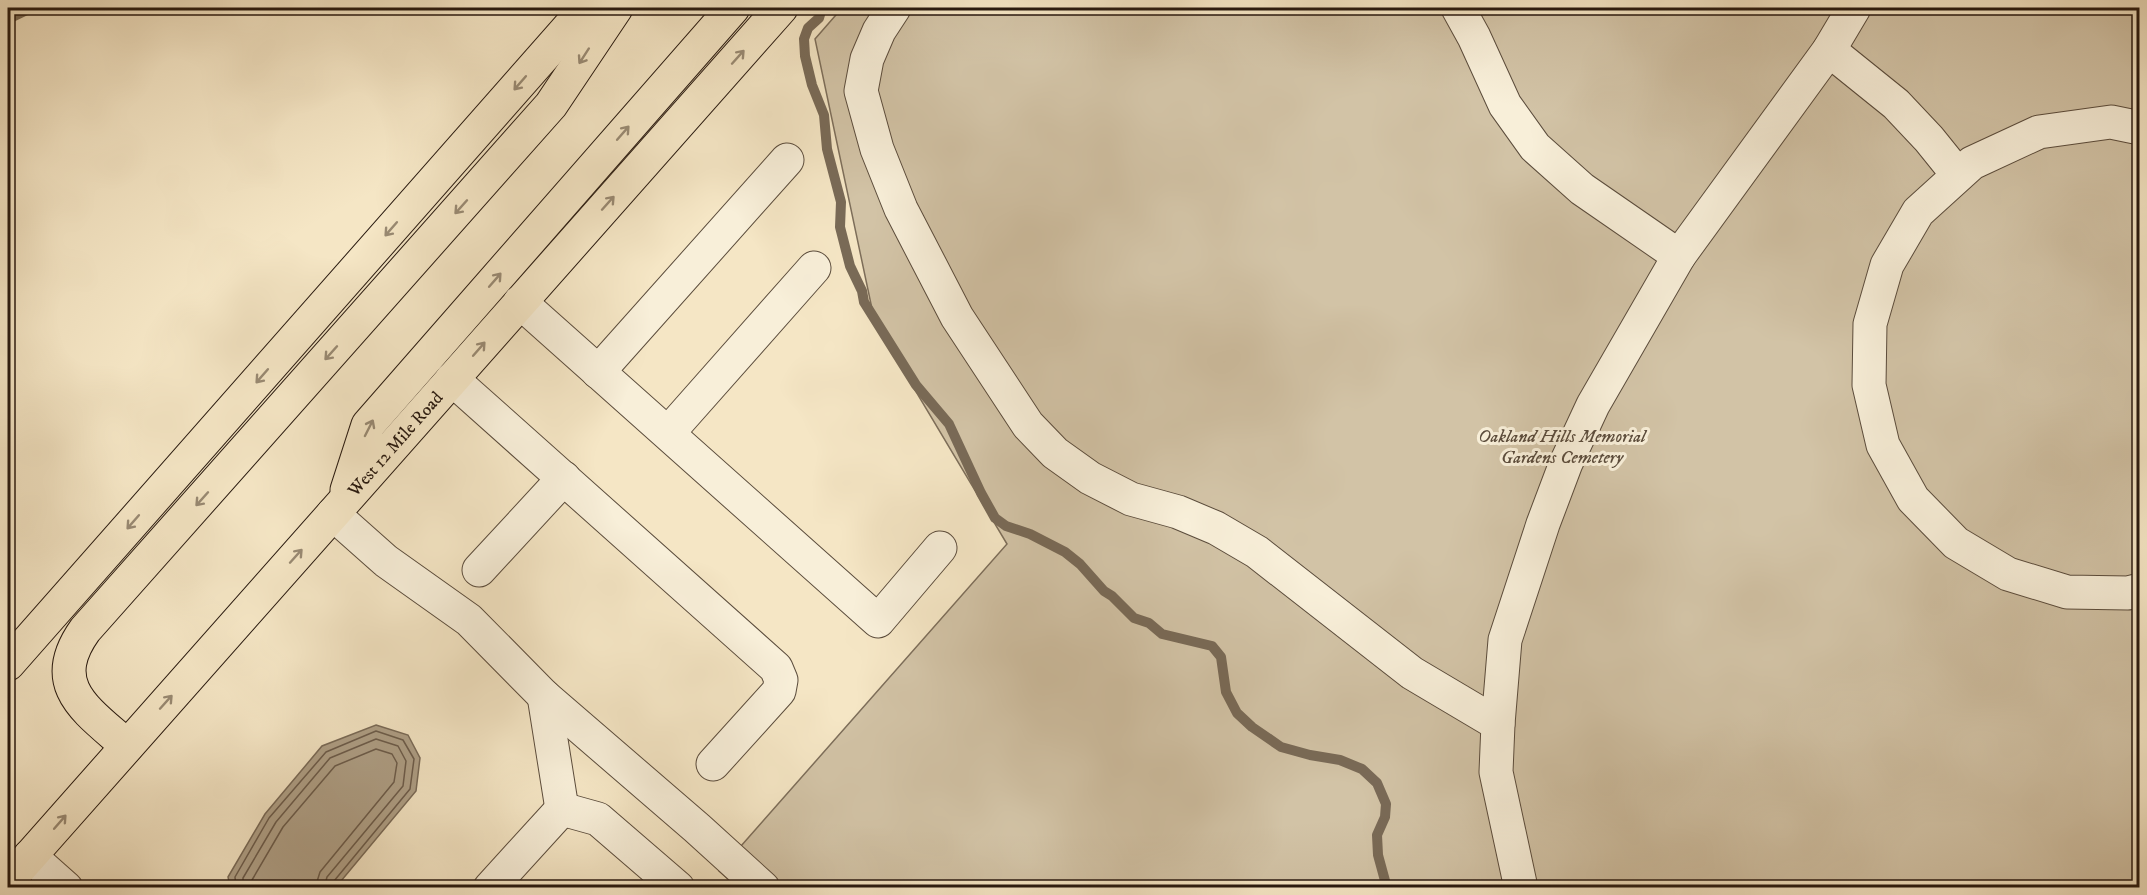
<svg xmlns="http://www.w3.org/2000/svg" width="2147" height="895" viewBox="0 0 2147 895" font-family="'IM FELL DW Pica',serif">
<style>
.green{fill:#d2c3a6;stroke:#7d6e5a;stroke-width:1.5}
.water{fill:#afa087;stroke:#796a57;stroke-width:1.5}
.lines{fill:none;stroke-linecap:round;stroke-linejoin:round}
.shore{stroke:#6c5c4b;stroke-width:1.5}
.stream{stroke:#796a57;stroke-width:10}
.minor-casing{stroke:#5b4c3c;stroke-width:35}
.major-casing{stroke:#28190f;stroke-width:35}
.minor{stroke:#f8efd9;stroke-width:33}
.major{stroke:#f5e6c5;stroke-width:33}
.oneway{stroke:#998a73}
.labels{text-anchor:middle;stroke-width:6;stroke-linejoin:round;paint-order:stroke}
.park-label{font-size:18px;font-style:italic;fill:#5b4c3c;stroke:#f8efd9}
.street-label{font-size:18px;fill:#28190f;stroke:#f8efd9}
</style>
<rect width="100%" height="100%" fill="#f5e6c5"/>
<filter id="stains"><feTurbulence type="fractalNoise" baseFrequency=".00333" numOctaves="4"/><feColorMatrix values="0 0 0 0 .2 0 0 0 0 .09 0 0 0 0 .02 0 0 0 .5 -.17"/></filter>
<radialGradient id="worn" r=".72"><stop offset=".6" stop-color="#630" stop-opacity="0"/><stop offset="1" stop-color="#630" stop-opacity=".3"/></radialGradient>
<polygon class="green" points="842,8 2139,8 2139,887 738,888 719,871 1007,544 875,323 815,39"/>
<polygon class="water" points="376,725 408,735 420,758 416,791 336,887 230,887 228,877 265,814 322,746"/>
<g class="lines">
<g class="shore">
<polyline points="236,888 235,877 269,818 326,752 376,731 403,740 414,759 410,789 334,881 332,888"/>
<polyline points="243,888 243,878 276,822 330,758 376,739 398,746 406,761 403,786 327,877 324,888"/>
<polyline points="252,888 252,880 283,827 335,766 376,749 392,754 397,763 394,782 320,872 315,888"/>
</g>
<g class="stream">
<polyline points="822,8 819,18 808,28 804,39 805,56 812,85 824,115 827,149 841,202 840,227 850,266 862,291 864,302 916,385 949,424 981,493 995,518 1006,526 1030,534 1065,552 1080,564 1104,591 1112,596 1134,618 1149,623 1162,634 1212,646 1221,657 1226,692 1237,713 1252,727 1281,747 1310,755 1340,760 1362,769 1377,783 1386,804 1385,817 1377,835 1378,855 1387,888"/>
<polyline points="8,19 31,8"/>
</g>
<defs>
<g id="minor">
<polyline points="894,8 879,31 867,59 861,91 877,149 901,209 957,317 1028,425 1055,453 1090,478 1131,499 1178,512 1216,528 1257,552 1412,673 1498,724"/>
<polyline points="1458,8 1474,37 1505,105 1535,147 1582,189 1679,256"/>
<polyline points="1829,50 1896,104 1929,139 1958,175"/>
<polyline points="2140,128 2111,122 2039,132 1972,163 1918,212 1887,265 1870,324 1869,385 1883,445 1913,499 1956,543 2008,574 2067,592 2128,593 2140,590"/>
<polyline points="520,302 878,621 940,548"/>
<polyline points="598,372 787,160"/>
<polyline points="452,379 776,668 781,680 779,691 713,764"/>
<polyline points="668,433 814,268"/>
<polyline points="333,514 386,561 469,620 544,696 697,828 763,888"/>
<polyline points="479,570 564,478"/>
<polyline points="544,696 562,809"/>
<polyline points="562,809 598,819 678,888"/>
<polyline points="30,856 66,888"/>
<polyline points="490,888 562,809"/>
<polyline points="1521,888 1496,772 1498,724 1505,640 1543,524 1566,463 1593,405 1679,256 1829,50 1854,8"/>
</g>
<g id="major">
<polyline points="347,490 368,425 733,8"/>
<polyline points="8,664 586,8"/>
<path d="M 127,746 C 88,711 45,686 85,630 L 551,105 L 616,8"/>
<path id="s1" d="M 8,881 L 781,8"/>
</g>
</defs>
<use href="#minor" class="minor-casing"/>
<use href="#major" class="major-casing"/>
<use href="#minor" class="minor"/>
<use href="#major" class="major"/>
</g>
<defs><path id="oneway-shaft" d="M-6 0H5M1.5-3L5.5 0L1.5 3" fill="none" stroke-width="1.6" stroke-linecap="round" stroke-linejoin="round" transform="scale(1.5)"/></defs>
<g class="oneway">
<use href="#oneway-shaft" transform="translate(584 56) rotate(123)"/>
<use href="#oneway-shaft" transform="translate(738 57) rotate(-48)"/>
<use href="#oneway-shaft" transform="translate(520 83) rotate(131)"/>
<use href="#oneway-shaft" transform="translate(623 133) rotate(-49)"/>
<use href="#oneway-shaft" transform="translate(608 203) rotate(-48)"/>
<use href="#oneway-shaft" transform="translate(461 207) rotate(132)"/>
<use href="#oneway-shaft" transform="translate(391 229) rotate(131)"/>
<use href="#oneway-shaft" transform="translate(495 280) rotate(-49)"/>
<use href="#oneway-shaft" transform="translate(479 349) rotate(-49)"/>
<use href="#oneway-shaft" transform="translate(331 353) rotate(132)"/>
<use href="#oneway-shaft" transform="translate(262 376) rotate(131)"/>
<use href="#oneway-shaft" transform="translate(369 428) rotate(-63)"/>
<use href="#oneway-shaft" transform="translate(202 499) rotate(132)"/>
<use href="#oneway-shaft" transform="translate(133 522) rotate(131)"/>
<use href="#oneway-shaft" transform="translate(296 556) rotate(-48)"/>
<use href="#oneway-shaft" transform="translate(166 702) rotate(-48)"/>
<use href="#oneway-shaft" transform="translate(60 822) rotate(-49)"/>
</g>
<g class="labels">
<g class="park-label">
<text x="1562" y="442">Oakland Hills Memorial<tspan x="1562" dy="21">Gardens Cemetery</tspan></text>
</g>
<g class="street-label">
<text dy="6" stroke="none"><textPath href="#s1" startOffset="584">West 12 Mile Road</textPath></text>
</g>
</g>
<rect width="2147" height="895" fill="none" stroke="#f5e6c5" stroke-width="30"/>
<rect x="9" y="9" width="2129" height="877" fill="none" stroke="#28190f" stroke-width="3"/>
<rect x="15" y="15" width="2117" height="865" fill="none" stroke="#28190f" stroke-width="1.5"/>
<rect width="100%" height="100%" filter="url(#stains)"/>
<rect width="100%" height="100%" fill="url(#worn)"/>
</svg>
